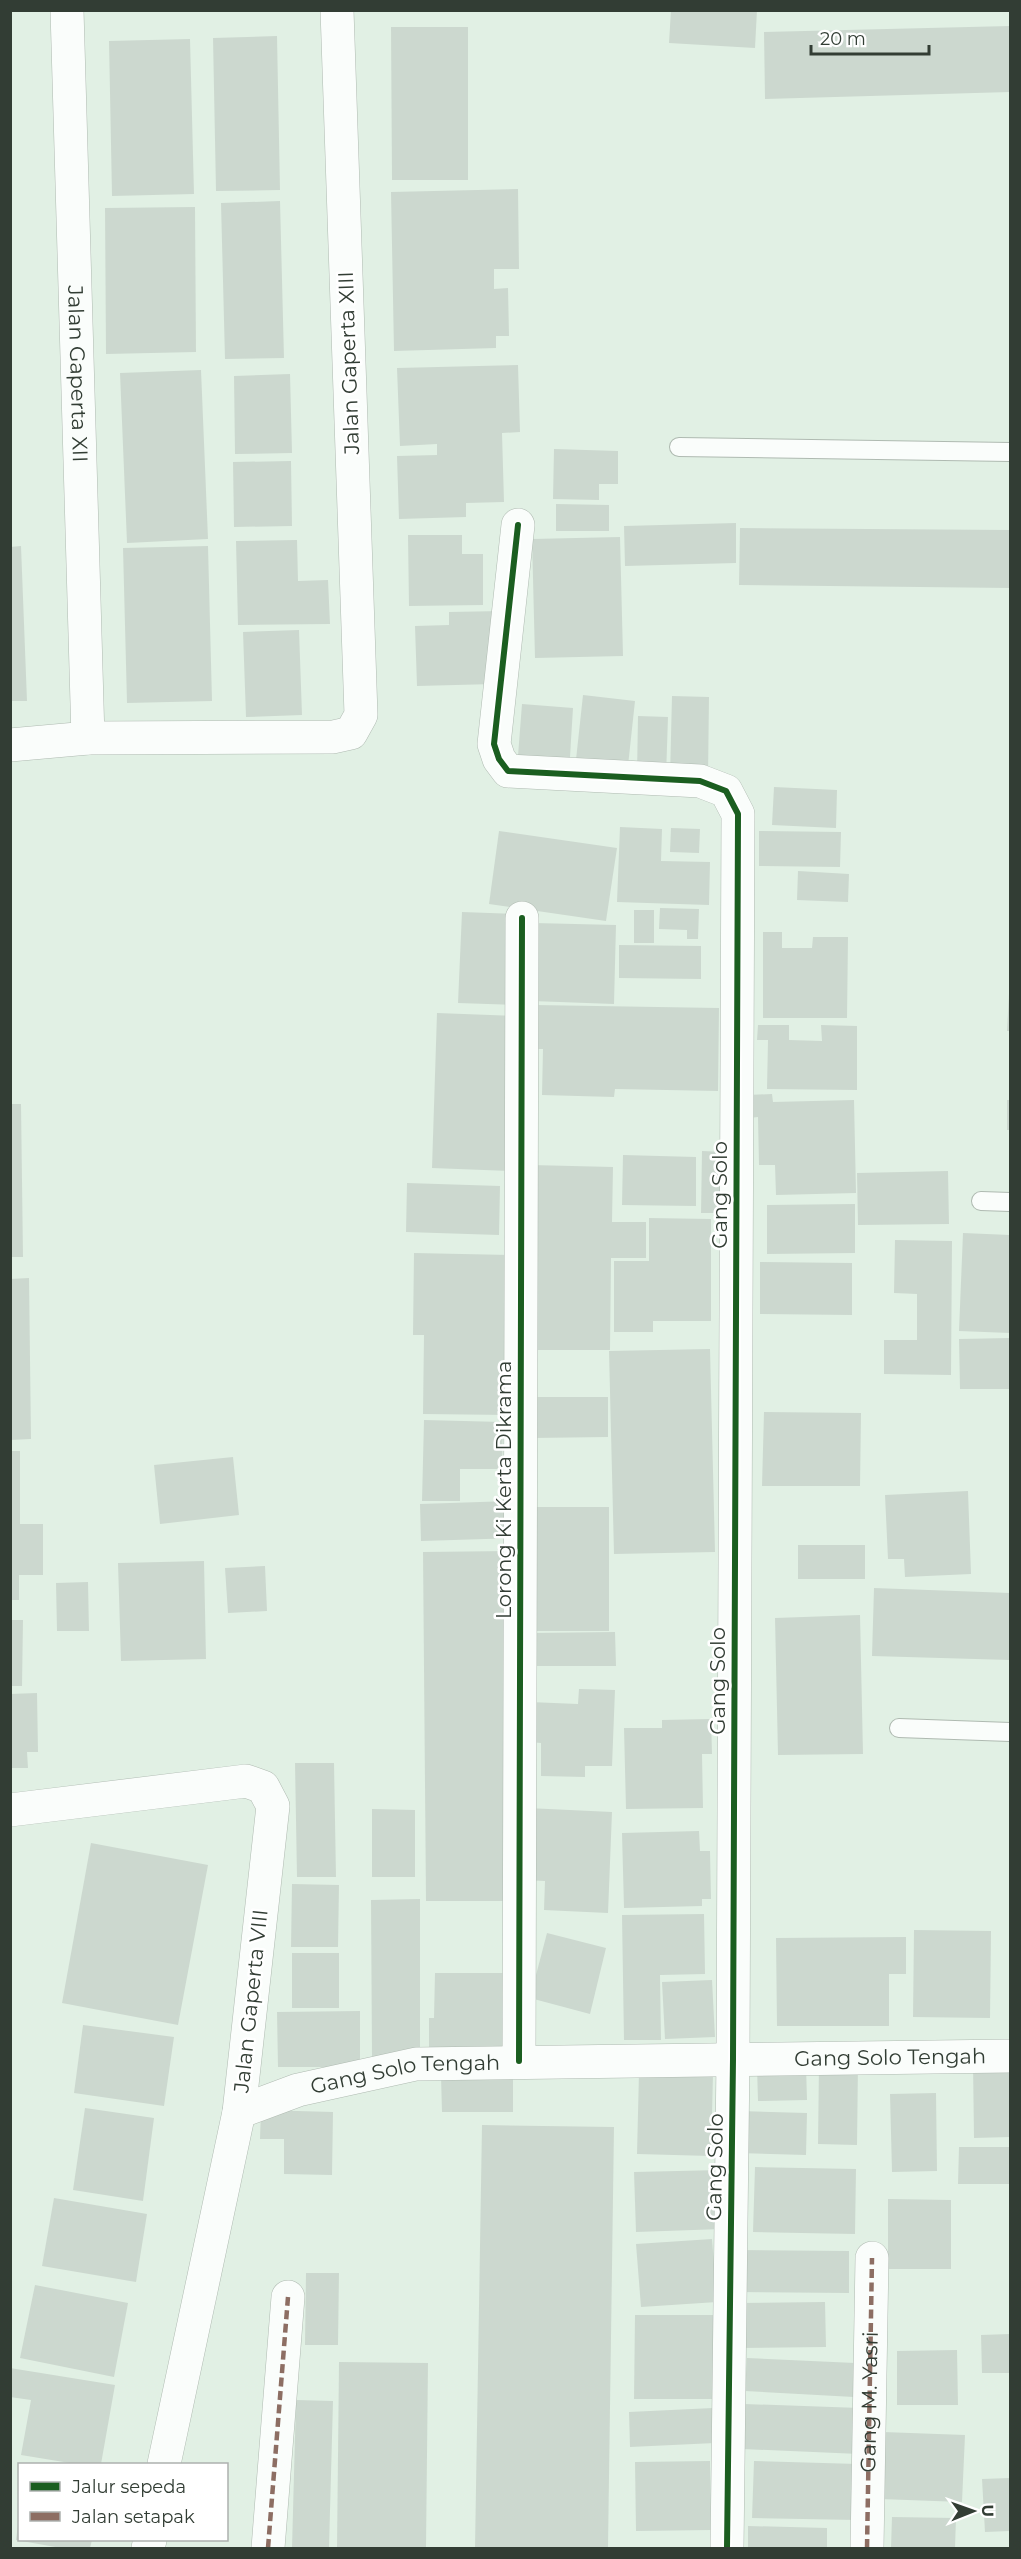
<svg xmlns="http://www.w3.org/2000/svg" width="1021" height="2559" viewBox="0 0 1021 2559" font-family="Montserrat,sans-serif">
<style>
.building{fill:#ccd8cf}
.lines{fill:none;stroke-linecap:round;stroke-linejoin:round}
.lane-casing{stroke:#afbab1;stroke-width:20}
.street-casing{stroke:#afbab1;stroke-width:34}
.lane{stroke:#fafdfb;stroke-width:18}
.street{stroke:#fafdfb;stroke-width:33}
.quiet{stroke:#8d6e63;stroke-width:4.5;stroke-dasharray:9 4.5;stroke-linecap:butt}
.cycleway-casing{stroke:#fff;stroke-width:10}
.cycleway{stroke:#1b5e20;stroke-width:6}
.labels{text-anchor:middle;stroke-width:5;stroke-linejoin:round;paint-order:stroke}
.street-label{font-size:21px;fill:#323d34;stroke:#fff}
</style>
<rect width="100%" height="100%" fill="#e1f0e4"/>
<g class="building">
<polygon points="671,10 757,10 755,48 669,43"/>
<polygon points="1010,26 1010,92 765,99 764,32"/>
<polygon points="391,27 468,27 468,180 392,180"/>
<polygon points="277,36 280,190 216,191 213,38"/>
<polygon points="190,39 194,194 112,196 109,41"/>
<polygon points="518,189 519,269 494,269 494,289 508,288 509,336 496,336 496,348 394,351 391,192"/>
<polygon points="280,201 284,358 225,359 221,203"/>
<polygon points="195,207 196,352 106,354 105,208"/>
<polygon points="518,365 520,432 502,433 504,502 466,503 466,517 399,519 397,456 437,455 437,444 400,446 397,368"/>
<polygon points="201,370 208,539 127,543 120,373"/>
<polygon points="290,374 292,453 235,454 234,376"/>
<polygon points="554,449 618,451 618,484 599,484 599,500 553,499"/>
<polygon points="291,461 292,526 234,527 233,462"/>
<polygon points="556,504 609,505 609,531 556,531"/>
<polygon points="736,523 736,563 625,566 624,526"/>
<polygon points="740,528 1010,530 1010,588 739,585"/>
<polygon points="408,535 462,535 462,554 483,554 483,605 409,606"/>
<polygon points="620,537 623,656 535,658 532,539"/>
<polygon points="297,540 298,581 328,580 330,624 238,625 236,541"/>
<polygon points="21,546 27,701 10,701 10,547"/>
<polygon points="208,546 212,701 127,703 123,548"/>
<polygon points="503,611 494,684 417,686 415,626 449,625 449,612"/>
<polygon points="299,630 302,715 246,717 243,632"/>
<polygon points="583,695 635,701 627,775 575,769"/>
<polygon points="672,696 709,697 708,777 670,777"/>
<polygon points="522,704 573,708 569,773 517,769"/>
<polygon points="638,716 668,717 666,777 637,775"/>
<polygon points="774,787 837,790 836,828 772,825"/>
<polygon points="620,827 662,829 661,861 710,862 709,905 617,902"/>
<polygon points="671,828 700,829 699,853 670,852"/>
<polygon points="499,831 617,848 606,921 489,904"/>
<polygon points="759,831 841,832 840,867 759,866"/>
<polygon points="798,871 849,874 848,902 797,900"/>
<polygon points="660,908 699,909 698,939 687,939 687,930 659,929"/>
<rect x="634" y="910" width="20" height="33"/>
<polygon points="462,912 519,914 515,1005 458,1003"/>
<polygon points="534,923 616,925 614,1004 532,1001"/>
<polygon points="763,932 782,932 782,948 812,948 813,937 848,937 847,1018 763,1018"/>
<polygon points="619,945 701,946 701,979 619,978"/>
<polygon points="1009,994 1010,994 1010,1031 1007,1031"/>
<polygon points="535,1005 719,1008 718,1091 615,1089 614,1097 542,1095 543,1049 534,1049"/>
<polygon points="437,1013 518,1016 512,1171 432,1168"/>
<polygon points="758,1025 789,1025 789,1040 822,1041 821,1025 857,1026 857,1090 767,1089 768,1040 757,1040"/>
<polygon points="772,1094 773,1102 854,1100 856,1193 776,1195 775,1165 759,1165 758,1117 749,1118 748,1095"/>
<rect x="1007" y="1100" width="3" height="30"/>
<polygon points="10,1104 21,1104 23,1257 10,1257"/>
<polygon points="702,1151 725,1152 724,1213 701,1213"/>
<polygon points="623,1155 696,1157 696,1206 622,1205"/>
<polygon points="531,1165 613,1167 612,1222 646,1222 646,1258 611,1258 610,1350 528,1350"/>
<polygon points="948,1171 949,1224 858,1225 857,1173"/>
<polygon points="407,1183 500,1186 499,1235 406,1232"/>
<polygon points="855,1204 855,1253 767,1254 767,1205"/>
<polygon points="649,1218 711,1219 711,1321 653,1321 653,1332 614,1332 614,1261 649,1261"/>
<polygon points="963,1233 1010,1235 1010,1333 959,1331"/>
<polygon points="895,1240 952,1241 951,1375 884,1374 884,1340 917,1340 917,1294 894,1293"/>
<polygon points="414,1253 512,1255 509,1415 423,1414 424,1335 413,1335"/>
<polygon points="760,1262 852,1263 852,1315 760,1314"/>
<polygon points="29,1278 31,1439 10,1440 10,1279"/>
<polygon points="1010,1338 1010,1389 960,1389 959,1339"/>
<polygon points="710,1349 715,1552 614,1554 609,1351"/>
<polygon points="531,1397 608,1397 608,1437 532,1438"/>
<polygon points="764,1412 861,1413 860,1486 762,1486"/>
<polygon points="424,1420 503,1422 502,1469 460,1469 460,1501 422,1501"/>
<polygon points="10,1451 20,1451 20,1524 43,1524 43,1575 19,1575 19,1600 10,1600"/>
<polygon points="233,1457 239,1515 160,1524 154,1465"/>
<polygon points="968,1491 971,1574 905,1577 904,1559 888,1559 885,1495"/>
<polygon points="513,1501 514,1538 421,1541 420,1504"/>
<rect x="533" y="1507" width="76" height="124"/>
<rect x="798" y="1545" width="67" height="34"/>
<polygon points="511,1551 506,1901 426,1901 423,1552"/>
<polygon points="204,1561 206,1659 121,1661 118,1563"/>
<polygon points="265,1566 267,1611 228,1613 225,1568"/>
<polygon points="88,1582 89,1631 57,1631 56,1583"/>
<polygon points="874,1588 1010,1593 1010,1660 872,1656"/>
<polygon points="860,1615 863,1754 778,1755 775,1618"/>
<polygon points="10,1620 23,1620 22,1686 10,1686"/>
<polygon points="615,1632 616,1666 532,1666 532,1633"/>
<polygon points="579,1689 615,1690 612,1766 585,1766 585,1777 541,1776 541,1743 529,1742 530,1702 578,1704"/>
<polygon points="37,1693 38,1752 27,1752 28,1768 10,1768 10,1694"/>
<polygon points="711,1719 712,1754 702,1754 703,1808 626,1809 624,1728 662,1728 662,1720"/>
<polygon points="295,1763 334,1763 336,1877 297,1877"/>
<polygon points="527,1808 612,1812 608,1913 544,1910 545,1881 524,1880"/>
<polygon points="372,1809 415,1810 415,1877 372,1877"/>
<polygon points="699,1831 700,1851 710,1851 711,1899 702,1899 702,1906 624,1908 622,1833"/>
<polygon points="91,1843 208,1865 178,2025 62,2003"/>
<polygon points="292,1884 339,1885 338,1947 291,1947"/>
<polygon points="420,1899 420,2057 372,2057 371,1900"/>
<polygon points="704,1914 705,1974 660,1975 661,2040 624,2040 622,1915"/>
<polygon points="914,1930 991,1931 990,2018 913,2017"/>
<polygon points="547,1933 606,1948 590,2014 530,1998"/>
<polygon points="906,1937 906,1974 889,1974 889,2026 777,2026 776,1938"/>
<rect x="292" y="1953" width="47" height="55"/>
<polygon points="435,1973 503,1973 502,2018 515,2018 515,2053 429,2053 429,2018 434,2018"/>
<polygon points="712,1980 715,2037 665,2039 662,1982"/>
<polygon points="360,2011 360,2067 278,2067 277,2012"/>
<polygon points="83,2025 174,2037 164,2106 74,2093"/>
<polygon points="819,2063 858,2064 857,2145 818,2144"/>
<polygon points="973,2063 1010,2063 1010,2137 974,2138"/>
<polygon points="806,2066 807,2100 758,2101 757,2067"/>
<polygon points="639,2072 713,2074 711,2156 637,2154"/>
<polygon points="441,2076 513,2076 513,2112 442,2112"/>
<polygon points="936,2093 937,2171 892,2172 890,2094"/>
<polygon points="85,2108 154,2118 143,2201 73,2190"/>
<polygon points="261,2110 333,2112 332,2175 284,2174 284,2139 260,2139"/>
<polygon points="739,2111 807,2113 806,2155 737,2153"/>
<polygon points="482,2125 614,2127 608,2548 475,2548"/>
<polygon points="959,2147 1010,2147 1010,2184 958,2184"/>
<polygon points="755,2167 856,2169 855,2234 753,2232"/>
<polygon points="721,2170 722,2229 636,2232 634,2172"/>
<polygon points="54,2198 147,2214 136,2282 42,2266"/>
<polygon points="888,2199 951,2200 951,2269 888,2269"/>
<polygon points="712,2239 717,2302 641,2307 636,2244"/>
<polygon points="737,2250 849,2251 849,2293 736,2292"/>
<polygon points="306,2273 339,2273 338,2345 305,2345"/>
<polygon points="35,2285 128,2303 114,2377 20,2358"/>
<polygon points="825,2302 826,2347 738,2348 737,2303"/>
<polygon points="635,2315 714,2315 713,2399 634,2399"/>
<polygon points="1010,2334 1010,2373 982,2373 981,2335"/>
<polygon points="957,2350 958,2405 897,2405 897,2351"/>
<polygon points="747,2358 855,2363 854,2397 745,2391"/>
<polygon points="339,2362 428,2363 426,2548 337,2548"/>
<polygon points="10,2368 115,2385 101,2464 76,2464 21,2455 31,2400 10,2397"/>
<polygon points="296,2400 333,2401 329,2548 292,2548"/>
<polygon points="744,2404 860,2408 859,2454 742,2449"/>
<polygon points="713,2408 715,2443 630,2447 629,2412"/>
<polygon points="883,2432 965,2435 962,2502 880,2499"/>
<polygon points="710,2461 711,2530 636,2531 635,2462"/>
<polygon points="754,2461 858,2464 857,2520 752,2518"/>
<polygon points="1010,2478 1010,2531 985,2532 982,2479"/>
<polygon points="892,2517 956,2518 955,2548 891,2548"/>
<polygon points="18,2525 20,2540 92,2540 90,2548 61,2548 16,2540"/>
<polygon points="748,2526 827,2528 827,2548 748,2548"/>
</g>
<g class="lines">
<defs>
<g id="lane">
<polyline points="679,447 1010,452"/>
<polyline points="981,1201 1010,1202"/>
<polyline points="899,1728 1010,1732"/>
</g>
<g id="street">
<path id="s1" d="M 67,10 L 88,738"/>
<polyline points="518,525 494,744 499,759 508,771 700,781 726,791 738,814 733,2059 727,2548"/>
<polyline points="10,745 88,738 333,737 351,733 361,715 337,10"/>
<polyline points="10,1810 246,1781 263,1787 273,1806 239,2112 164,2464"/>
<polyline points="519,2061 522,918"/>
<path id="s2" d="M 239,2112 L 298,2090 L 416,2064 L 1010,2056"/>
<polyline points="148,2548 150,2540"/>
<polyline points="268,2548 288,2297"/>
<path id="s3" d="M 867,2548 L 872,2258"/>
</g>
</defs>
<use href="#lane" class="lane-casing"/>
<use href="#street" class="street-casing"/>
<use href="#lane" class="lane"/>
<use href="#street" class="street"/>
<g class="quiet">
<polyline points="268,2548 288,2297"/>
<polyline points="867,2548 872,2258"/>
</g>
<defs>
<g id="cycleway">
<polyline points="518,525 494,744 499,759 508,771 700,781 726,791 738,814 733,2059 727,2548"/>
<polyline points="519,2061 522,918"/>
</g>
</defs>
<use href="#cycleway" class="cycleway-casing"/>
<use href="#cycleway" class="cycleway"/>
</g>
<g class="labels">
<g class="street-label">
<text transform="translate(349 363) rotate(-92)" y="7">Jalan Gaperta XIII</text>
<text dy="7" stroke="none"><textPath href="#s1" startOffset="364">Jalan Gaperta XII</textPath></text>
<text transform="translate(720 1195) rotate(-90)" y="7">Gang Solo</text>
<text transform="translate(504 1490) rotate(-90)" y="7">Lorong Ki Kerta Dikrama</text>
<text transform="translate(718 1681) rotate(-90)" y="7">Gang Solo</text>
<text transform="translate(251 2001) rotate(-84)" y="7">Jalan Gaperta VIII</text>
<text dy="7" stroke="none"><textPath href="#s2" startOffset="658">Gang Solo Tengah</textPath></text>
<text dy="7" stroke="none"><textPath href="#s2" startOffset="172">Gang Solo Tengah</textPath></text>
<text transform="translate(715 2167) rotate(-89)" y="7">Gang Solo</text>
<text dy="7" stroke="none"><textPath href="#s3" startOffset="146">Gang M. Yasri</textPath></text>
</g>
</g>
<rect width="1021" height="2559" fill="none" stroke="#323d34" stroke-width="24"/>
<rect x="18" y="2463" width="210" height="78" fill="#ffffff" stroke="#adb1ae" stroke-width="1.5"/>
<rect x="30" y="2482" width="30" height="9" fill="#1b5e20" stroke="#adb1ae" stroke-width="1.5"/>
<text x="72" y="2493" font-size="18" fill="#323d34">Jalur sepeda</text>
<rect x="30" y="2512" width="30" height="9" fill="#8d6e63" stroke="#adb1ae" stroke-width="1.5"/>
<text x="72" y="2523" font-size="18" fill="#323d34">Jalan setapak</text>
<g transform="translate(973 2511) rotate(89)" stroke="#ffffff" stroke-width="4.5" paint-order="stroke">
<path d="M0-4.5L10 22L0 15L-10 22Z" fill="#323d34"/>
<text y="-9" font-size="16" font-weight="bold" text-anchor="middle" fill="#323d34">U</text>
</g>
<path d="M811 45v9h118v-9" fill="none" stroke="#323d34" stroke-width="3"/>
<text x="820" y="45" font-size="18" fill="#323d34" stroke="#ffffff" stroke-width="4.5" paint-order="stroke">20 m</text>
</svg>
